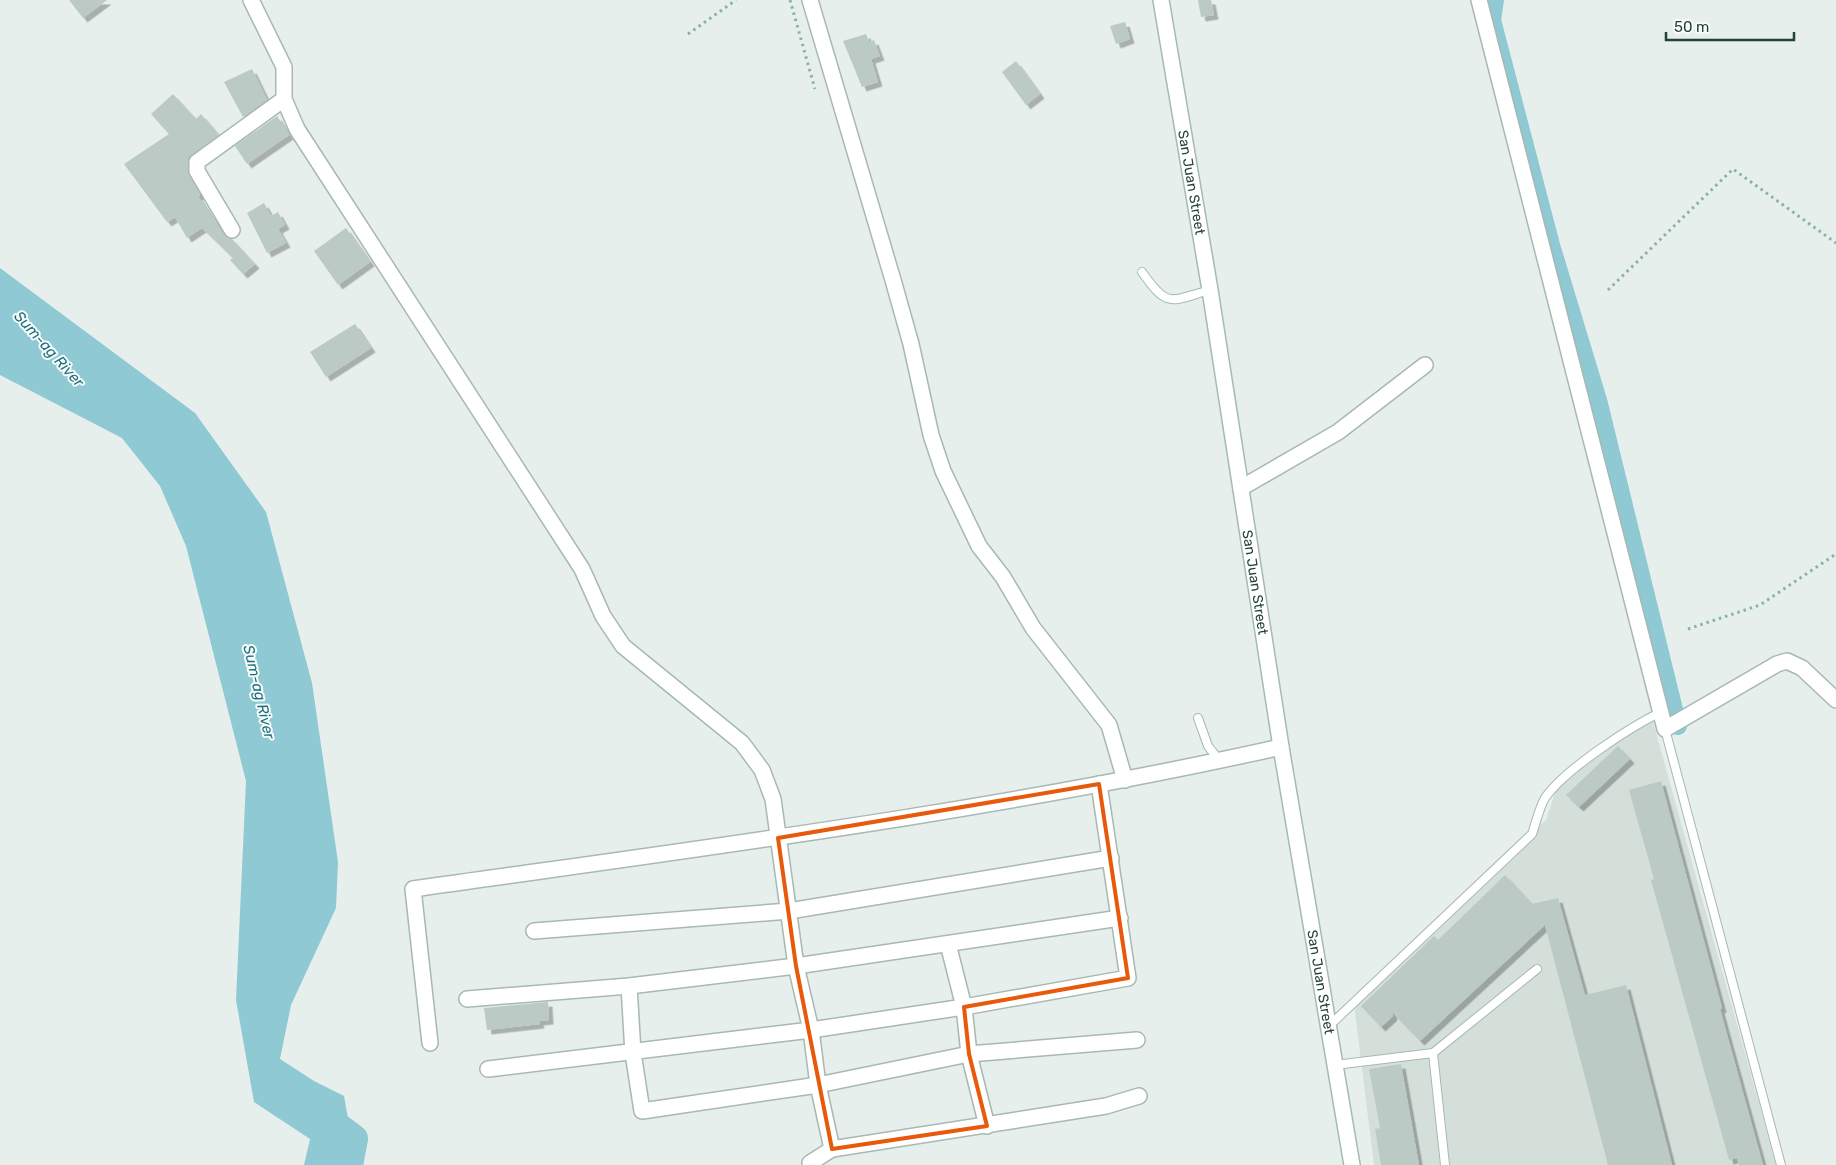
<svg xmlns="http://www.w3.org/2000/svg" width="1836" height="1165" viewBox="0 0 1836 1165" font-family="Rubik,sans-serif">
<style>
.built{fill:#d4dfda}
.water{fill:#8ec9d4}
.lines{fill:none;stroke-linecap:round;stroke-linejoin:round}
.canal{stroke:#8ec9d4;stroke-width:18}
.river{stroke:#8ec9d4;stroke-width:30}
.building{fill:#bbcac4;filter:url(#shadow)}
.service-casing{stroke:#a8b8b2;stroke-width:10}
.minor-casing{stroke:#a8b8b2;stroke-width:18}
.secondary-casing{stroke:#a4bbb3;stroke-width:18}
.path{stroke:#86b3a5;stroke-width:3;stroke-dasharray:2.5 4;stroke-linecap:butt}
.service{stroke:#fff;stroke-width:8}
.minor{stroke:#fff;stroke-width:15}
.secondary{stroke:#fff;stroke-width:15}
.marked{fill:none;stroke:#e8590c;stroke-width:4;stroke-linejoin:round}
.labels{text-anchor:middle;stroke-width:4;stroke-linejoin:round;paint-order:stroke}
.street-label{font-size:14px;fill:#24423a;stroke:#f7fbf9}
.water-label{font-size:15px;font-style:italic;fill:#1c6f80;stroke:#f7fbf9}
</style>
<defs>
<filter id="shadow"><feDropShadow dx="4.5" dy="4.5" stdDeviation="0" flood-color="#0004"/></filter>
</defs>
<rect width="100%" height="100%" fill="#e6efeb"/>
<polygon class="built" points="1650,711 1776,1165 1374,1165 1354,1004 1546,820 1556,790"/>
<polygon class="water" points="0,268 195,413 266,512 312,683 338,862 336,908 291,1005 280,1059 314,1081 344,1096 354,1152 360,1165 304,1165 310,1139 254,1102 236,1000 246,781 186,546 160,486 122,438 0,375"/>
<g class="lines">
<polyline class="canal" points="1495,0 1492,20 1551,245 1598,400 1678,726"/>
<polyline class="river" points="318,1113 353,1139 348,1165"/>
</g>
<g class="building">
<polygon points="69,0 107,0 83,18"/>
<polygon points="1198,0 1211,0 1214,15 1201,17"/>
<polygon points="1125,22 1130,39 1116,44 1110,26"/>
<polygon points="866,34 869,42 874,40 880,56 871,59 878,82 862,87 843,41"/>
<polygon points="1016,61 1040,94 1026,105 1002,72"/>
<polygon points="252,69 267,100 243,117 224,82"/>
<polygon points="173,94 196,119 201,114 219,135 189,157 188,172 200,195 198,196 224,235 232,239 255,264 243,274 230,260 233,258 202,228 187,238 175,217 167,222 124,164 169,134 151,114"/>
<polygon points="277,116 289,135 247,164 235,146"/>
<polygon points="264,203 271,216 278,212 285,225 278,229 286,243 267,253 247,213"/>
<polygon points="346,228 370,262 338,285 314,251"/>
<polygon points="355,324 371,348 326,377 310,352"/>
<polygon points="1618,746 1630,759 1579,807 1566,795"/>
<polygon points="1661,781 1722,1008 1720,1009 1763,1165 1739,1165 1737,1158 1729,1160 1651,880 1654,879 1629,790"/>
<polygon points="1505,875 1532,904 1558,898 1585,995 1626,985 1672,1165 1608,1165 1545,925 1420,1041 1392,1012 1393,1016 1381,1027 1361,1006 1434,936 1438,940"/>
<polygon points="548,1002 549,1020 539,1021 540,1024 487,1030 484,1008"/>
<polygon points="1401,1064 1419,1165 1381,1165 1375,1129 1380,1128 1369,1069"/>
</g>
<g class="lines">
<defs>
<g id="service">
<path d="M 1142,272 C 1168,309 1170,301 1210,290"/>
<polyline points="1198,718 1208,746 1219,760"/>
<polyline points="1665,729 1781,1165"/>
<path d="M 1329,1026 L 1532,834 C 1536,823 1539,808 1545,798 C 1564,770 1630,727 1661,712"/>
<polyline points="1433,1053 1445,1165"/>
<polyline points="1335,1065 1433,1053 1537,969"/>
</g>
<g id="minor">
<polyline points="251,0 284,67 284,99 297,129 582,569 603,616 623,646 742,743 762,770 773,799 796,966 811,1030 818,1085 832,1149 1106,1106 1139,1096"/>
<polyline points="810,0 893,280 911,344 931,435 943,471 979,546 1003,577 1033,628 1109,725 1125,780"/>
<polyline points="1479,0 1665,729 1777,664 1787,661 1802,668 1836,700"/>
<polyline points="232,230 197,171 197,162 284,99"/>
<polyline points="1241,488 1338,432 1425,365"/>
<polyline points="534,931 789,911 1111,858"/>
<polyline points="948,944 964,1007 969,1054 987,1126"/>
<polyline points="629,986 633,1053 642,1111 818,1085 969,1054 1137,1040"/>
<polyline points="467,999 629,986 796,966 1120,918"/>
<path d="M 430,1043 L 413,889 C 703,848 995,811 1281,747"/>
<polyline points="488,1069 811,1030 964,1007 1128,978 1099,784"/>
<polyline points="811,1165 810,1163 832,1149"/>
</g>
<g id="secondary">
<path id="s1" d="M 1161,0 L 1210,290 L 1281,747 L 1352,1165"/>
</g>
</defs>
<use href="#service" class="service-casing"/>
<use href="#minor" class="minor-casing"/>
<use href="#secondary" class="secondary-casing"/>
<g class="path">
<polyline points="790,0 815,89"/>
<polyline points="688,34 736,0"/>
<polyline points="1608,290 1733,169 1836,243"/>
<polyline points="1688,629 1760,605 1836,554"/>
</g>
<use href="#service" class="service"/>
<use href="#minor" class="minor"/>
<use href="#secondary" class="secondary"/>
</g>
<path class="marked" d="M 1099,784 L 1128,978 L 964,1007 L 969,1054 L 987,1126 L 832,1149 L 796,966 L 778,838 Z"/>
<g class="labels">
<g class="street-label">
<text dy="5" stroke="none"><textPath href="#s1" startOffset="185">San Juan Street</textPath></text>
<text dy="5" stroke="none"><textPath href="#s1" startOffset="590">San Juan Street</textPath></text>
<text dy="5" stroke="none"><textPath href="#s1" startOffset="995">San Juan Street</textPath></text>
</g>
<g class="water-label">
<text transform="translate(49 349) rotate(48)" y="5">Sum-ag River</text>
<text transform="translate(259 692) rotate(77)" y="5">Sum-ag River</text>
</g>
</g>
<path d="M1666 32v8h128v-8" fill="none" stroke="#24423a" stroke-width="2.5"/>
<text x="1674" y="32" font-size="15" fill="#24423a" stroke="#f7fbf9" stroke-width="4" paint-order="stroke">50 m</text>
</svg>
